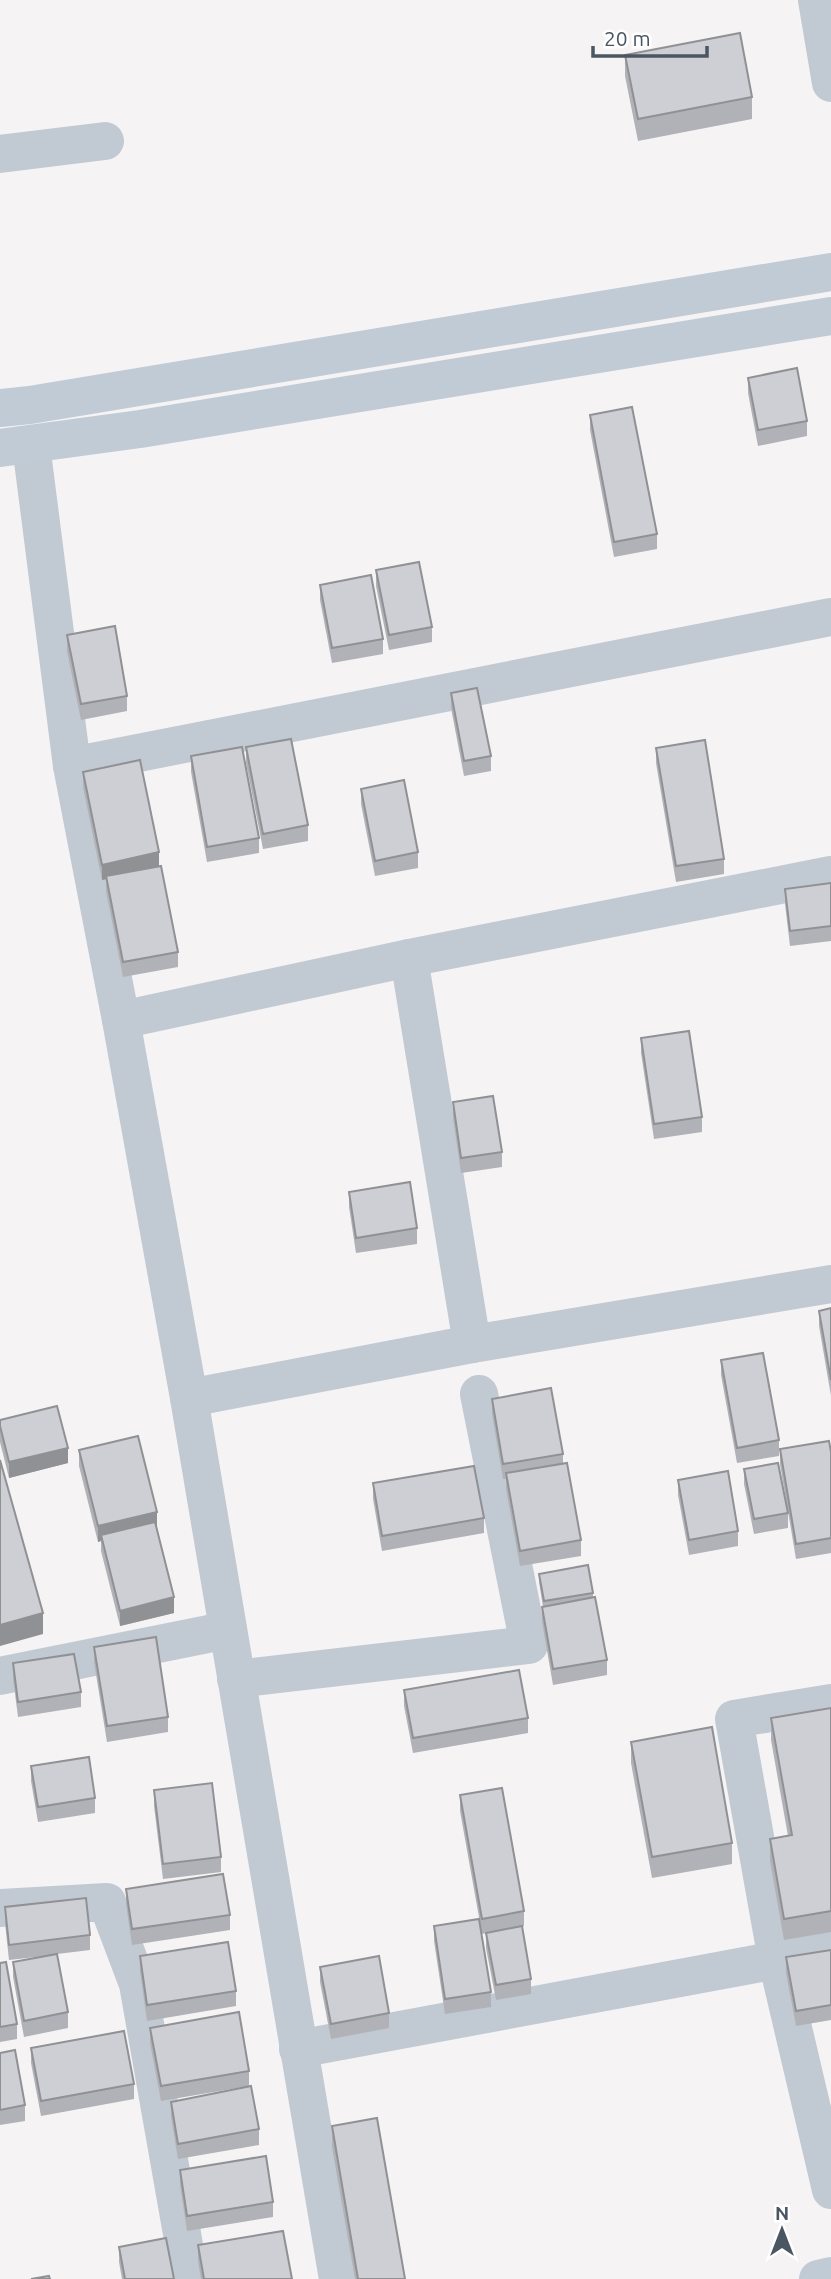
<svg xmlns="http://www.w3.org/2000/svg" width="831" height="2279" viewBox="0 0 831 2279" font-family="Ubuntu,sans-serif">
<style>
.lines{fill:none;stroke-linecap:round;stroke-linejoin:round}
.street{stroke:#c1cad2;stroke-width:38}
.secondary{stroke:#c1cbd6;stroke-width:38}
.wall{fill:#b0b2b7}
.shaded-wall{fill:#909195}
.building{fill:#cdcfd5;stroke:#909195;stroke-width:2}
</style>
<rect width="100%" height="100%" fill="#f5f3f3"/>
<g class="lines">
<g class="street">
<polyline points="817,0 831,83"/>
<polyline points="0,154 105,141"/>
<polyline points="31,445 72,766 121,1020 409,958 831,875"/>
<polyline points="72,766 831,617"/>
<polyline points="409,958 472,1344"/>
<polyline points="121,1020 189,1398 338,2279"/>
<polyline points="189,1398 472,1344 831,1284"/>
<polyline points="0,1676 228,1630"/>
<polyline points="236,1679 529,1645 479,1394"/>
<polyline points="831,1703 734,1719 777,1960 831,2190"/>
<polyline points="0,1908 107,1902 138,1984 190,2279"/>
<polyline points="298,2049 831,1950"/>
</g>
<g class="secondary">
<polyline points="0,408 30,405 831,272"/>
<polyline points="0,448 140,429 831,316"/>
<polyline points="818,2279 831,2276"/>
</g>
</g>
<g class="wall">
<polygon points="625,55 752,97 752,119 638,141 625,76"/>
<polygon points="748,378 807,421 807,436 758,446 748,393"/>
<polygon points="590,415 657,534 657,549 614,557 590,430"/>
<polygon points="376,570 432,627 432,642 389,650 376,586"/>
<polygon points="320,585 383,639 383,654 332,663 320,600"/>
<polygon points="67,635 127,696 127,711 81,720 67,651"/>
<polygon points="451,693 491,756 491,771 464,776 451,708"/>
<polygon points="246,747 308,825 308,841 263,849 246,763"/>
<polygon points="656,748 724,859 724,874 676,882 656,763"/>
<polygon points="191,756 259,838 259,853 207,862 191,772"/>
<polygon points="83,772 159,866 178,952 178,967 123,977 106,891 106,879 102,880 83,787"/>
<polygon points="361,789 418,852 418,868 375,876 361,804"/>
<polygon points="831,883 831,941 790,946 785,904 785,889"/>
<polygon points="641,1038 702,1117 702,1132 654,1139 641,1053"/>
<polygon points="453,1102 502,1152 502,1167 461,1173 453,1118"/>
<polygon points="349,1192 417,1228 417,1244 356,1253 349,1207"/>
<polygon points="831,1308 831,1396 819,1326 819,1311"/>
<polygon points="721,1360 779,1440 779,1456 737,1463 721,1375"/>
<polygon points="492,1399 563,1454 563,1464 581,1540 581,1556 520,1566 506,1489 506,1479 503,1479 492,1414"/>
<polygon points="0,1420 68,1463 9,1478 0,1442"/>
<polygon points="780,1449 831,1452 831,1553 796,1559 780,1464"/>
<polygon points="79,1450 157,1527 174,1613 120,1626 101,1551 101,1541 98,1542 79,1466"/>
<polygon points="744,1469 788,1513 788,1528 754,1534 744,1484"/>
<polygon points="678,1480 738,1531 738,1546 689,1555 678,1495"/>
<polygon points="373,1483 484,1518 484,1533 382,1551 373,1499"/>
<polygon points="539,1574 593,1593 593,1598 607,1660 607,1675 553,1685 542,1622 542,1607 543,1607 539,1582"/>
<polygon points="94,1647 168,1717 168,1732 107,1742 94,1662"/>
<polygon points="13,1663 81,1692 81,1707 18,1717 13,1678"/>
<polygon points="404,1690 528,1718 528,1733 413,1753 404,1706"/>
<polygon points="831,1708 831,1932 784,1940 770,1861 770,1839 788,1836 771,1740 771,1718"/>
<polygon points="631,1742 732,1843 732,1864 652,1878 631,1763"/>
<polygon points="31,1766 95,1798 95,1813 38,1822 31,1781"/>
<polygon points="154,1790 221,1857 221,1872 163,1879 154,1806"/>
<polygon points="460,1795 524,1911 524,1926 522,1927 531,1979 531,1994 496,2000 486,1948 486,1933 482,1934 460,1811"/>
<polygon points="126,1889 230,1915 230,1930 132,1945 126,1904"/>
<polygon points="5,1907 90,1935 90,1950 57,1954 68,2012 68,2028 24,2037 13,1977 13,1962 45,1956 9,1960 5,1923"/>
<polygon points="434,1926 491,1992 491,2007 445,2014 434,1941"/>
<polygon points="831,1950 831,2020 796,2026 786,1973 786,1957"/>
<polygon points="140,1956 236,1991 236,2006 147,2021 140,1971"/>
<polygon points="0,1963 17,2024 17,2039 0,2042"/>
<polygon points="320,1967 389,2013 389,2028 331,2039 320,1982"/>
<polygon points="150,2028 249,2071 249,2086 161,2101 150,2043"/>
<polygon points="31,2048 134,2084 134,2099 41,2116 31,2063"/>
<polygon points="0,2053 25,2105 25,2121 0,2125"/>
<polygon points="171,2102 259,2129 259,2145 178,2159 171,2117"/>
<polygon points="332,2126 405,2279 355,2279 332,2147"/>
<polygon points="180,2170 273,2202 273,2217 187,2231 180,2185"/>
<polygon points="198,2245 292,2279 201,2279 198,2261"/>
<polygon points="119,2247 174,2279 122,2279 119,2262"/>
</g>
<g class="shaded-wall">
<polygon points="159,852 159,868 102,880 102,865"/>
<polygon points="68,1448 68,1463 9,1478 9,1462"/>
<polygon points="157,1512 157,1527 101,1535 101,1541 98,1542 98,1526"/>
<polygon points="174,1597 174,1613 120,1626 120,1611"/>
<polygon points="43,1613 43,1634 0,1646 0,1625"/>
</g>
<g class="building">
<polygon points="740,33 752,97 638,119 625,55"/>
<polygon points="797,368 807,421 758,430 748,378"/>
<polygon points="632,407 657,534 614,542 590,415"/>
<polygon points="419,562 432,627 389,635 376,570"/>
<polygon points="371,575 383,639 332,648 320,585"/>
<polygon points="115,626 127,696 81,704 67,635"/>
<polygon points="477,688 491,756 464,761 451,693"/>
<polygon points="291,739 308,825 263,834 246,747"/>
<polygon points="705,740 724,859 676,866 656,748"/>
<polygon points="242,747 259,838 207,847 191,756"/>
<polygon points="140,760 159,852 102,865 83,772"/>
<polygon points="404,780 418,852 375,861 361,789"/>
<polygon points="161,866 178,952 123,962 106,876"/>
<polygon points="831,883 831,926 790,931 785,889"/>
<polygon points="689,1031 702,1117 654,1124 641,1038"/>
<polygon points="493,1096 502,1152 461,1158 453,1102"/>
<polygon points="410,1182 417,1228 356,1238 349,1192"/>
<polygon points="831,1308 831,1380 819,1311"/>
<polygon points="763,1353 779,1440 737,1448 721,1360"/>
<polygon points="551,1388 563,1454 503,1464 492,1399"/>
<polygon points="57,1406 68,1448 9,1462 0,1426 0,1420"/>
<polygon points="138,1436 157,1512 98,1526 79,1450"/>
<polygon points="829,1441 831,1452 831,1538 796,1544 780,1449"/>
<polygon points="0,1460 43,1613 0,1625"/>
<polygon points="567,1463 581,1540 520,1551 506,1473"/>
<polygon points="778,1463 788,1513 754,1519 744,1469"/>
<polygon points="474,1466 484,1518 382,1536 373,1483"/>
<polygon points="728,1471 738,1531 689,1540 678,1480"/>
<polygon points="155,1522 174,1597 120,1611 101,1535"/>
<polygon points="588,1565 593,1593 544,1601 539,1574"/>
<polygon points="595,1597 607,1660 553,1669 542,1607"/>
<polygon points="156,1637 168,1717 107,1726 94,1647"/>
<polygon points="74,1654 81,1692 18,1702 13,1663"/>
<polygon points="519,1670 528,1718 413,1738 404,1690"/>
<polygon points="831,1708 831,1911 784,1919 770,1839 792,1835 771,1718"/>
<polygon points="712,1727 732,1843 652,1857 631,1742"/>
<polygon points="89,1757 95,1798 38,1807 31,1766"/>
<polygon points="212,1783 221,1857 163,1864 154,1790"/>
<polygon points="502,1788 524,1911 482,1919 460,1795"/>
<polygon points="223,1874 230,1915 132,1929 126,1889"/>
<polygon points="86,1898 90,1935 9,1945 5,1907"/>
<polygon points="479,1919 491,1992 445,1999 434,1926"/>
<polygon points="522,1926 531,1979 496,1985 486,1933"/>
<polygon points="228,1942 236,1991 147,2005 140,1956"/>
<polygon points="831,1950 831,2005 796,2011 786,1957"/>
<polygon points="57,1954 68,2012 24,2021 13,1962"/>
<polygon points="379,1956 389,2013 331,2024 320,1967"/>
<polygon points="6,1962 17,2024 0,2027 0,1963"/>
<polygon points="239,2012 249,2071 161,2086 150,2028"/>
<polygon points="124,2031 134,2084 41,2101 31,2048"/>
<polygon points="15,2050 25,2105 0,2110 0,2053"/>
<polygon points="251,2086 259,2129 178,2144 171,2102"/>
<polygon points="377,2118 405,2279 358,2279 332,2126"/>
<polygon points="266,2156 273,2202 187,2216 180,2170"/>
<polygon points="283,2231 292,2279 204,2279 198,2245"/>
<polygon points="166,2238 174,2279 125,2279 119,2247"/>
<polygon points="49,2276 50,2279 31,2279"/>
</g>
<g transform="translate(782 2230)" stroke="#ffffff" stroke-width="5" paint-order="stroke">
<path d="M0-5L12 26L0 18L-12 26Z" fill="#4a5661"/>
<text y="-10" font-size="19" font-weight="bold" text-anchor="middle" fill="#4a5661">N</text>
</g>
<path d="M593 46v10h114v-10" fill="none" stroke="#4a5661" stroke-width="3.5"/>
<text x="604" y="46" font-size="21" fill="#4a5661" stroke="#ffffff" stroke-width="5" paint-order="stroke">20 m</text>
</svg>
